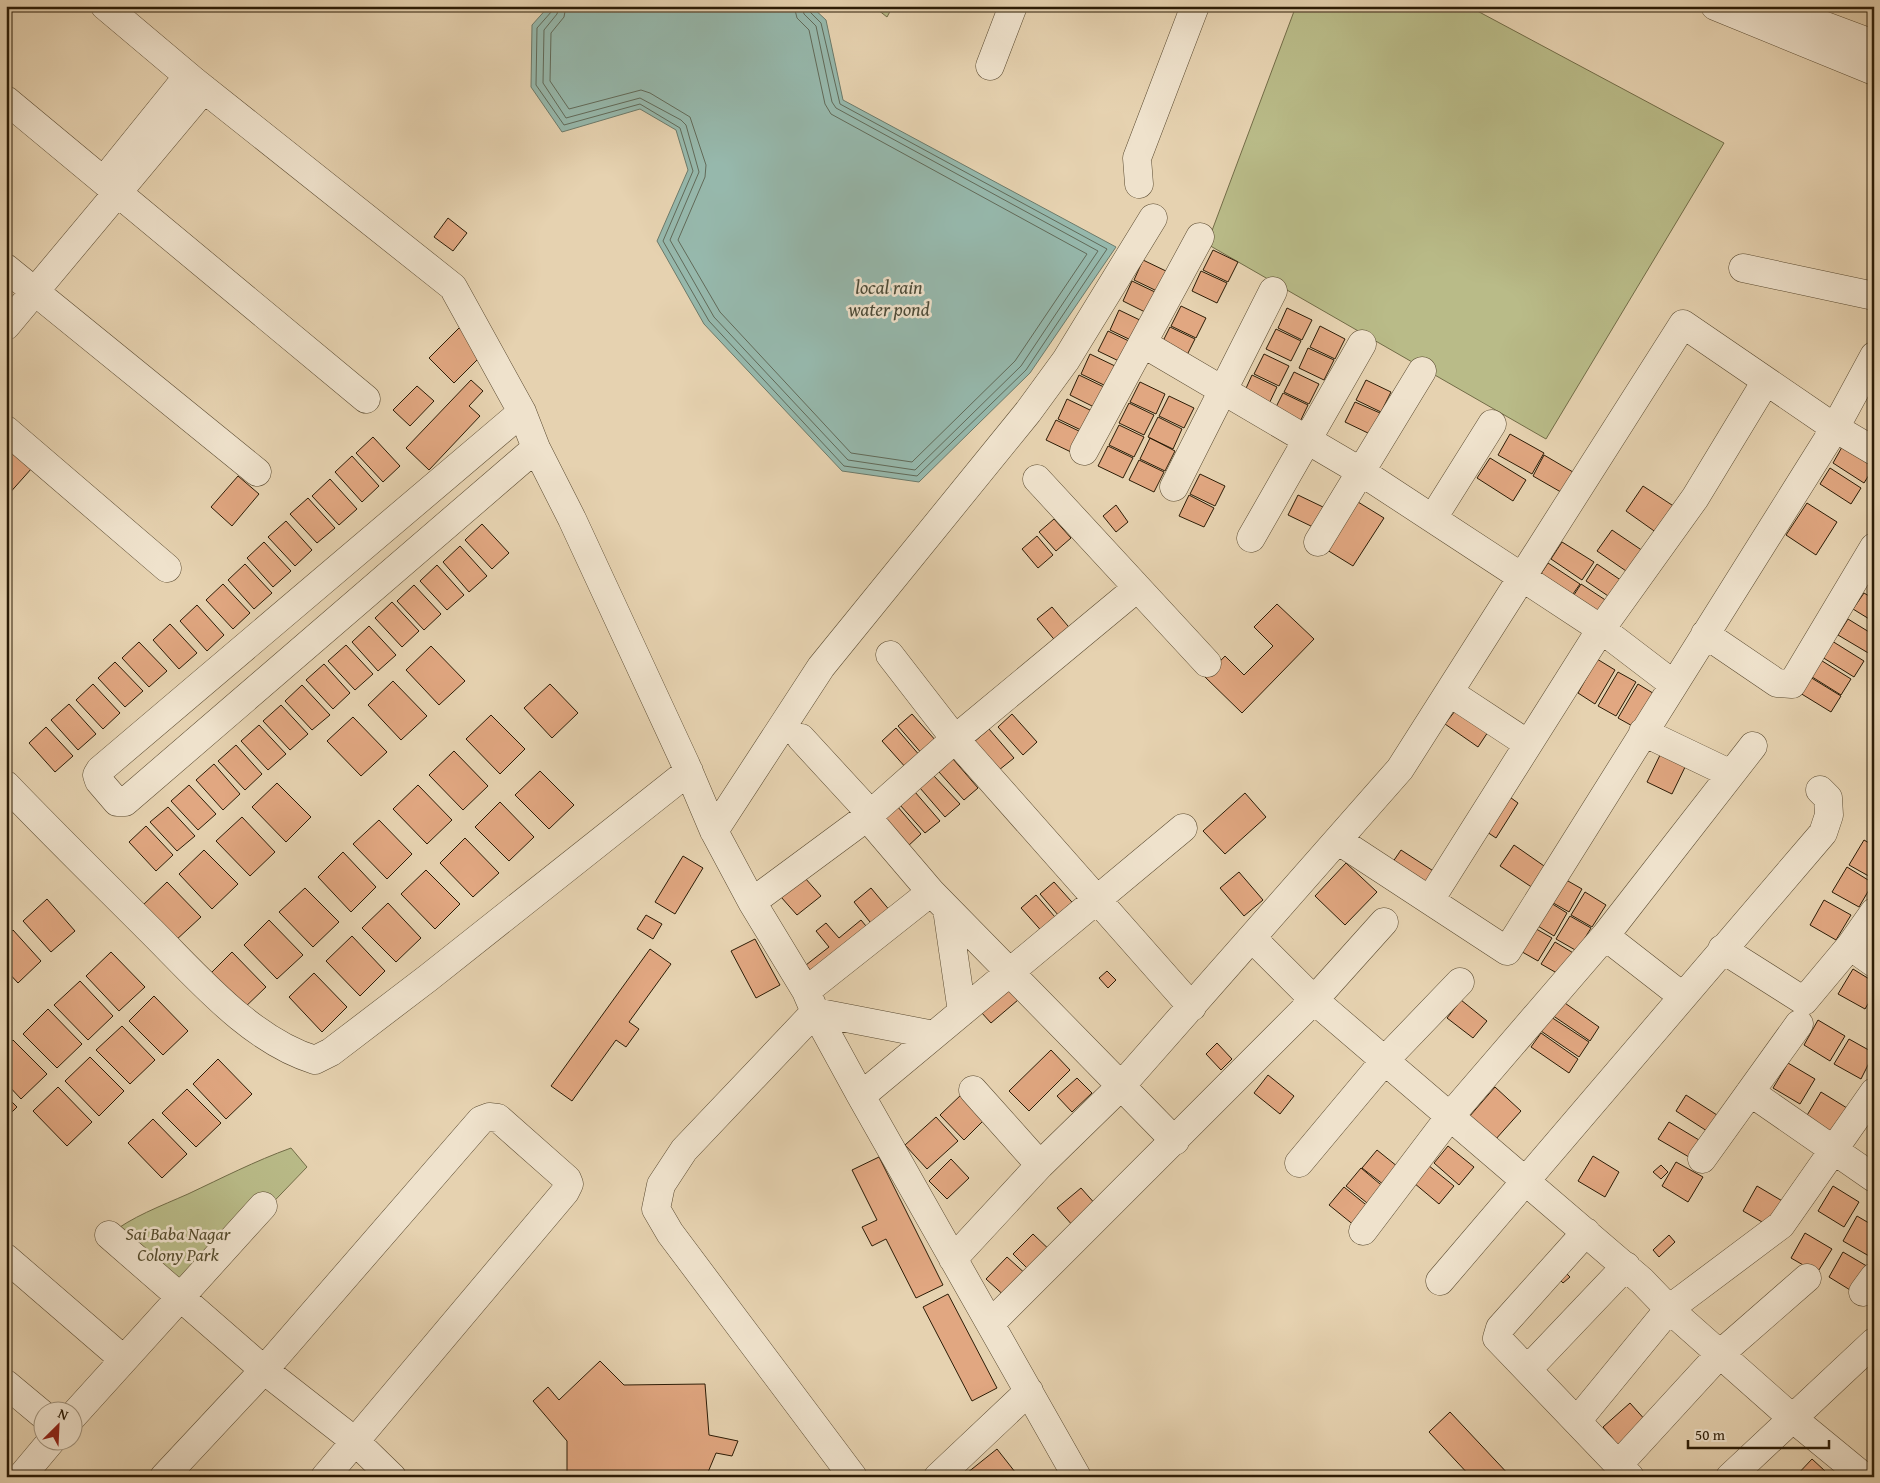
<svg xmlns="http://www.w3.org/2000/svg" width="1880" height="1483" viewBox="0 0 1880 1483" font-family="'Gentium Book Plus',serif">
	<style>
		.green { fill: #b9bb88; stroke: #726c47 }
		.water { fill: #96b8ac; stroke: #6c7a6a }
		.lines { fill: none; stroke-linecap: round; stroke-linejoin: round }
		.shore { stroke: #616a59; stroke-width: 1 }
		.building { fill: #e1a781; stroke: #2c1c06 }
		.minor-casing { stroke: #5a4a30; stroke-width: 29 }
		.minor { stroke: #efe2cc; stroke-width: 28 }
		.labels { text-anchor: middle; dominant-baseline: central; stroke-width: 5; stroke-linejoin: round; paint-order: stroke }
		.park-label { font-size: 18px; font-style: italic; fill: #564c2d; stroke: #efe2cc }
		.water-label { font-size: 19px; font-style: italic; fill: #4c4b38; stroke: #efe2cc }
	</style>
	<rect width="100%" height="100%" fill="#e6d2b0"/>
	<filter id="stains"><feTurbulence type="fractalNoise" baseFrequency=".004" numOctaves="4"/><feColorMatrix values="0 0 0 0 .2 0 0 0 0 .09 0 0 0 0 .02 0 0 0 .5 -.17"/></filter>
	<radialGradient id="worn" r=".72"><stop offset=".6" stop-color="#630" stop-opacity="0"/><stop offset="1" stop-color="#630" stop-opacity=".3"/></radialGradient>
	<path class="green" d="M873,6H893L887,17Z
		M1296,6H1468L1724,143L1546,439L1207,244Z
		M291,1148L307,1167L180,1299L109,1235C131,1217 161,1206 188,1194C222,1178 255,1161 291,1148Z"/>
	<path class="water" d="M549,6H811L826,20L843,100L1116,247L1030,373L919,482L842,471L704,324L657,241L688,170L676,130L640,109L562,132L531,87L532,25Z"/>
	<g class="lines">
		<path class="shore" d="M552,6V11L537,28L536,85L564,125L640,104L680,128L693,171L663,241L709,321L844,466L917,476L1026,370L1107,249L840,104L821,23L809,11L808,6
			M559,6L557,14L544,30L543,83L566,118L640,98L681,120L686,125L699,172L670,240L714,317L848,460L915,470L1021,366L1098,251L836,108L832,102L816,26L804,14L802,6
			M566,6L564,17L551,33L550,81L569,109L641,90L650,93L690,117L706,165L705,177L678,240L720,312L851,453L912,462L1015,361L1087,254L831,114L825,104L809,30L797,18L794,6"/>
	</g>
	<path class="building" d="M448,218L467,233L453,251L434,237Z
		M1213,250L1238,262L1228,282L1203,270Z
		M1143,260L1168,272L1159,292L1134,280Z
		M1201,271L1227,283L1217,303L1192,291Z
		M1132,281L1157,293L1147,313L1123,301Z
		M1181,306L1206,318L1196,338L1171,326Z
		M1287,308L1312,320L1302,340L1278,328Z
		M1119,310L1144,322L1135,342L1110,330Z
		M1320,326L1345,339L1335,359L1310,347Z
		M1170,327L1195,339L1185,359L1160,347Z
		M459,328L484,353L454,383L429,358Z
		M1276,329L1301,341L1291,361L1266,349Z
		M1108,331L1133,343L1123,363L1098,351Z
		M1308,348L1334,360L1324,380L1299,368Z
		M1090,354L1115,366L1106,386L1081,374Z
		M1264,354L1289,366L1279,386L1254,374Z
		M1294,372L1319,384L1309,404L1284,392Z
		M1079,375L1104,387L1094,407L1070,395Z
		M1252,375L1277,387L1267,408L1243,395Z
		M471,380L483,391L469,406L480,416L429,470L406,448Z
		M1366,380L1391,392L1381,412L1356,400Z
		M1140,382L1165,394L1156,414L1130,402Z
		M417,386L434,401L410,426L393,410Z
		M1283,393L1308,405L1298,426L1273,413Z
		M1169,396L1194,408L1184,428L1159,416Z
		M1067,399L1092,411L1083,431L1058,419Z
		M1355,402L1380,413L1370,434L1345,422Z
		M1129,403L1154,415L1144,435L1119,423Z
		M1158,417L1182,429L1173,449L1148,437Z
		M1056,420L1081,432L1071,452L1046,440Z
		M1119,425L1144,437L1134,457L1109,445Z
		M1510,434L1544,453L1532,474L1498,455Z
		M373,437L400,466L383,482L356,453Z
		M1150,438L1175,451L1165,471L1140,459Z
		M8,446L32,468L7,496L6,448Z
		M1108,446L1133,458L1123,478L1098,466Z
		M1842,447L1874,467L1864,483L1833,463Z
		M1544,455L1578,475L1566,495L1533,476Z
		M352,456L379,486L362,502L335,472Z
		M1490,458L1526,480L1513,501L1477,478Z
		M1139,460L1164,472L1154,492L1129,480Z
		M1830,468L1861,488L1851,504L1820,484Z
		M1200,474L1225,486L1215,506L1190,494Z
		M238,476L259,494L232,526L211,507Z
		M330,479L357,509L339,525L312,496Z
		M1643,486L1675,507L1657,533L1626,511Z
		M1189,495L1214,508L1204,527L1179,516Z
		M1298,495L1323,507L1313,527L1288,515Z
		M308,498L335,528L317,543L290,514Z
		M1358,502L1384,518L1353,566L1327,550Z
		M1807,503L1837,522L1816,555L1786,535Z
		M1116,505L1128,522L1116,532L1103,516Z
		M1054,519L1071,538L1056,551L1039,532Z
		M286,521L312,550L295,566L268,537Z
		M482,524L509,553L492,569L465,540Z
		M1612,530L1643,551L1629,573L1597,551Z
		M1037,536L1053,555L1038,568L1022,549Z
		M264,542L291,571L273,587L247,558Z
		M1562,542L1594,562L1582,580L1551,559Z
		M460,546L487,576L469,592L443,562Z
		M1548,563L1580,584L1568,601L1537,580Z
		M245,564L272,593L254,609L228,580Z
		M1597,564L1628,585L1617,602L1586,581Z
		M437,565L464,595L447,610L420,581Z
		M223,584L250,613L233,629L206,600Z
		M1581,584L1613,605L1602,622L1570,601Z
		M414,585L441,614L424,630L397,601Z
		M1864,593L1874,599V622L1853,609Z
		M392,602L419,631L402,647L375,618Z
		M1277,604L1314,639L1242,713L1205,677L1225,656L1244,675L1273,646L1254,627Z
		M197,605L224,635L207,651L180,621Z
		M1052,607L1073,632L1058,644L1037,619Z
		M1848,619L1874,635V648L1870,654L1838,635Z
		M170,624L197,653L179,669L153,640Z
		M369,626L396,655L378,671L352,642Z
		M1832,641L1864,661L1854,677L1822,657Z
		M139,642L167,671L149,687L122,658Z
		M346,645L373,674L355,690L328,661Z
		M431,646L465,681L439,705L406,670Z
		M1597,659L1615,670L1595,704L1578,693Z
		M1819,659L1851,679L1841,695L1809,675Z
		M115,662L143,691L125,707L98,678Z
		M324,664L350,693L333,709L306,680Z
		M1618,672L1636,682L1616,716L1598,706Z
		M1810,677L1841,696L1831,712L1800,693Z
		M393,681L427,716L401,740L368,705Z
		M93,684L120,713L103,729L76,700Z
		M550,684L578,713L552,738L524,708Z
		M1638,684L1656,695L1636,728L1618,718Z
		M302,685L330,715L312,730L285,701Z
		M69,704L96,734L78,750L51,720Z
		M281,705L308,734L290,750L263,721Z
		M1458,707L1490,729L1478,747L1445,724Z
		M912,714L937,742L923,755L898,726Z
		M1012,714L1037,742L1023,755L998,727Z
		M491,715L525,749L500,774L466,739Z
		M353,717L387,752L361,776L327,741Z
		M259,725L286,754L268,770L241,741Z
		M46,727L73,756L55,772L29,743Z
		M896,728L921,757L907,769L882,741Z
		M989,729L1014,758L999,770L975,741Z
		M236,745L262,774L245,790L218,761Z
		M454,751L488,786L463,810L429,775Z
		M1662,751L1687,763L1672,794L1647,782Z
		M953,759L978,788L964,800L939,772Z
		M214,764L240,794L223,810L196,780Z
		M540,771L574,805L549,829L515,795Z
		M934,776L960,804L945,817L920,788Z
		M277,783L311,817L286,842L252,807Z
		M189,785L216,814L198,830L171,801Z
		M418,785L452,820L427,844L393,809Z
		M915,792L940,821L925,833L900,805Z
		M1245,793L1266,817L1225,854L1203,831Z
		M1507,795L1518,803L1496,838L1484,830Z
		M500,802L534,837L509,861L475,827Z
		M897,806L921,834L907,847L882,818Z
		M168,807L195,836L177,851L150,822Z
		M242,817L275,852L250,876L216,841Z
		M379,820L412,854L387,879L353,844Z
		M146,826L173,855L156,871L129,842Z
		M1874,831V841L1869,839Z
		M465,838L499,873L473,897L440,863Z
		M1864,840L1874,846V879L1849,865Z
		M1514,845L1547,868L1533,888L1500,866Z
		M204,850L238,884L212,909L179,874Z
		M1401,850L1438,874L1426,894L1388,869Z
		M343,852L376,887L351,912L318,877Z
		M683,856L703,868L675,914L655,902Z
		M1346,863L1377,892L1345,925L1315,896Z
		M1847,867L1873,883L1859,907L1832,892Z
		M426,870L460,904L435,929L401,894Z
		M1239,872L1263,900L1244,916L1220,888Z
		M1561,877L1582,889L1569,912L1548,900Z
		M805,878L821,896L797,915L781,897Z
		M167,882L201,917L175,941L142,906Z
		M1054,882L1079,910L1065,923L1040,894Z
		M305,888L339,922L313,947L279,912Z
		M871,888L891,912L874,927L854,902Z
		M1585,892L1606,905L1592,927L1571,915Z
		M1036,895L1061,924L1046,936L1021,908Z
		M47,899L75,931L51,952L23,921Z
		M1546,900L1567,913L1554,936L1533,923Z
		M1824,900L1851,915L1836,940L1810,925Z
		M388,903L421,938L396,962L362,928Z
		M646,915L662,924L653,939L637,929Z
		M1570,916L1591,928L1577,951L1556,939Z
		M269,920L303,955L277,979L244,945Z
		M861,920L871,932L816,977L806,965L829,947L816,931L826,923L839,938Z
		M1531,926L1552,938L1538,961L1517,949Z
		M13,930L41,961L18,983L6,970V936Z
		M352,936L385,971L360,996L326,961Z
		M755,939L780,985L756,998L731,951Z
		M1555,942L1575,954L1562,976L1541,964Z
		M650,949L671,964L629,1022L639,1029L626,1047L616,1040L572,1101L551,1086Z
		M111,952L145,987L119,1011L86,976Z
		M232,952L266,987L241,1011L208,976Z
		M1853,969L1874,982V994L1865,1009L1838,994Z
		M1107,971L1116,980L1108,988L1099,978Z
		M314,973L347,1007L322,1032L289,997Z
		M80,981L113,1016L88,1040L54,1005Z
		M1008,989L1018,1000L991,1023L981,1012Z
		M154,996L188,1031L163,1055L129,1021Z
		M1461,1000L1487,1021L1473,1038L1447,1018Z
		M1562,1001L1599,1027L1590,1041L1552,1015Z
		M48,1009L82,1044L57,1068L23,1034Z
		M1551,1017L1589,1042L1579,1057L1541,1031Z
		M1818,1020L1845,1036L1830,1061L1804,1045Z
		M122,1026L155,1060L130,1084L96,1050Z
		M1541,1033L1578,1059L1569,1073L1531,1047Z
		M1849,1039L1874,1053L1861,1079L1834,1064Z
		M13,1040L47,1074L21,1099L6,1083V1046Z
		M1217,1043L1232,1059L1221,1070L1206,1054Z
		M1051,1050L1070,1070L1029,1111L1009,1091Z
		M90,1057L124,1091L99,1116L65,1081Z
		M218,1059L252,1094L226,1119L193,1084Z
		M1788,1063L1815,1079L1800,1104L1773,1088Z
		M1268,1075L1294,1096L1280,1114L1254,1093Z
		M1077,1078L1092,1093L1072,1112L1057,1096Z
		M58,1087L92,1122L67,1146L33,1111Z
		M1495,1087L1521,1111L1495,1140L1469,1117Z
		M187,1089L221,1123L196,1147L162,1113Z
		M1821,1092L1847,1108L1833,1133L1806,1117Z
		M963,1093L987,1117L964,1140L940,1115Z
		M1686,1095L1717,1115L1707,1131L1676,1111Z
		M6,1096L17,1107L6,1118Z
		M936,1117L958,1141L927,1169L905,1145Z
		M153,1119L187,1154L162,1178L128,1143Z
		M1669,1122L1699,1140L1689,1157L1658,1139Z
		M1448,1146L1474,1167L1459,1185L1434,1163Z
		M1377,1150L1403,1171L1388,1188L1362,1168Z
		M1593,1156L1619,1172L1605,1197L1578,1181Z
		M879,1157L943,1285L916,1298L886,1239L872,1246L862,1227L877,1220L852,1170Z
		M951,1159L969,1178L947,1199L929,1181Z
		M1676,1162L1703,1177L1688,1202L1662,1186Z
		M1428,1165L1454,1186L1439,1204L1414,1183Z
		M1661,1165L1668,1172L1661,1179L1653,1172Z
		M1361,1168L1386,1189L1372,1207L1346,1186Z
		M1757,1186L1784,1202L1769,1226L1743,1211Z
		M1833,1186L1859,1202L1844,1227L1818,1211Z
		M1344,1187L1370,1208L1355,1226L1329,1205Z
		M1081,1188L1097,1206L1074,1227L1057,1208Z
		M1857,1216L1874,1226V1249L1869,1256L1843,1241Z
		M1805,1233L1832,1249L1817,1273L1791,1258Z
		M1033,1234L1056,1256L1036,1277L1013,1254Z
		M1669,1235L1675,1242L1659,1257L1653,1250Z
		M1843,1252L1870,1268L1855,1293L1829,1277Z
		M1007,1257L1028,1276L1008,1299L986,1279Z
		M1562,1269L1570,1277L1563,1283L1556,1276Z
		M948,1294L997,1388L972,1401L923,1307Z
		M600,1361L624,1385L705,1384L709,1435L738,1441L732,1456L716,1453L706,1477H567V1441L533,1401L548,1387L559,1400Z
		M1630,1403L1647,1422L1619,1446L1603,1427Z
		M1450,1412L1511,1477H1471L1429,1432Z
		M997,1449L1019,1477H962Z
		M1812,1459L1825,1471L1819,1477H1795Z"/>
	<g class="lines">
		<g class="minor-casing">
			<path id="minor" d="M105,6L194,81L453,287L522,412L536,448L572,519L686,765L714,831L752,902L806,991L815,1012L861,1096L1077,1477
				M1715,6L1874,71
				M1772,6L1874,44
				M990,66L1013,6
				M6,100L366,399
				M104,180L188,76
				M1139,184L1137,158L1195,6
				M6,268L257,472
				M1743,268L1874,296
				M6,326L204,89
				M1144,344L1360,471L1601,629L1673,684
				M522,412L100,770L97,775L99,781L117,802H125L536,448
				M6,430L167,568
				M1084,451L1200,237
				M1037,479L1207,663
				M1174,487L1273,291
				M1433,518L1492,424
				M1251,538L1362,344
				M1318,542L1422,371
				M1705,634L1777,683L1792,684L1874,547
				M890,655L955,739L1192,1007
				M1449,692L1528,744
				M1643,732L1731,774
				M801,738L871,814
				M6,785C52,833 100,880 147,927C195,974 249,1040 315,1060L331,1052L428,978L689,771
				M867,817L931,892L1175,1141
				M714,831L821,667L1028,412L1066,360L1153,218
				M1339,841L1507,951L1835,428L1874,356
				M1430,900L1601,629L1695,498L1766,381
				M752,902L867,817L955,739L1137,588
				M947,909L962,1012
				M1605,936L1682,996
				M1253,939L1314,1000L1384,922
				M1850,946L1874,963
				M1722,949L1804,1001L1850,946L1874,912
				M806,991L931,892
				M973,1090L1040,1165
				M1750,1092L1874,1178
				M861,1096L1183,828
				M1702,1159L1799,1024
				M1299,1163L1386,1059L1460,982
				M1363,1231L1451,1115L1605,936L1753,746
				M1586,1232L1500,1328L1497,1338L1630,1477
				M109,1235L264,1370L356,1442L392,1477
				M6,1258L123,1359
				M953,1259L1040,1165L1121,1086L1400,769L1683,324L1835,428L1874,451
				M1440,1281L1823,833L1829,815L1828,798L1820,790
				M1863,1292L1874,1277
				M991,1323L1314,1000L1642,1281L1669,1309L1577,1421
				M1528,1369L1626,1266
				M6,1384L42,1414
				M72,1417L263,1206
				M1619,1464L1720,1354L1807,1278
				M21,1477L52,1440
				M164,1477L264,1370L481,1120L489,1117L498,1118L567,1179L569,1184L565,1192L325,1477
				M853,1477L670,1233L656,1209L661,1185L684,1150L815,1012L934,1035
				M938,1477L1029,1391
				M1730,1477L1874,1342
				M1864,1477L1791,1417L1669,1309L1781,1225L1874,1092"/>
		</g>
		<use href="#minor" class="minor"/>
	</g>
	<g class="labels">
		<g class="park-label">
			<text x="178" y="1233">Sai Baba Nagar<tspan x="178" dy="21">Colony Park</tspan></text>
		</g>
		<g class="water-label">
			<text x="889" y="287">local rain<tspan x="889" dy="22">water pond</tspan></text>
		</g>
	</g>
	<rect width="1880" height="1483" fill="none" stroke="#e6d2b0" stroke-width="25"/>
	<rect x="8" y="8" width="1865" height="1468" fill="none" stroke="#2c1c06" stroke-width="2.5"/>
	<rect x="12" y="12" width="1855" height="1458" fill="none" stroke="#2c1c06"/>
	<g transform="translate(58 1426) rotate(24)"><circle r="24" fill="#efe2cc" stroke="#a1937d"/>
	<path d="M0-4L9 19L0 12L-9 19Z" fill="#8f2418"/>
	<text y="-8" font-size="14" font-weight="bold" text-anchor="middle" fill="#2c1c06">N</text>
	</g>
	<path d="M1688 1440v8h141v-8" fill="none" stroke="#2c1c06" stroke-width="2.5"/>
	<text x="1695" y="1440" font-size="15" fill="#2c1c06" stroke="#efe2cc" stroke-width="4" paint-order="stroke">50 m</text>
	<rect width="100%" height="100%" filter="url(#stains)"/>
	<rect width="100%" height="100%" fill="url(#worn)"/>
</svg>
